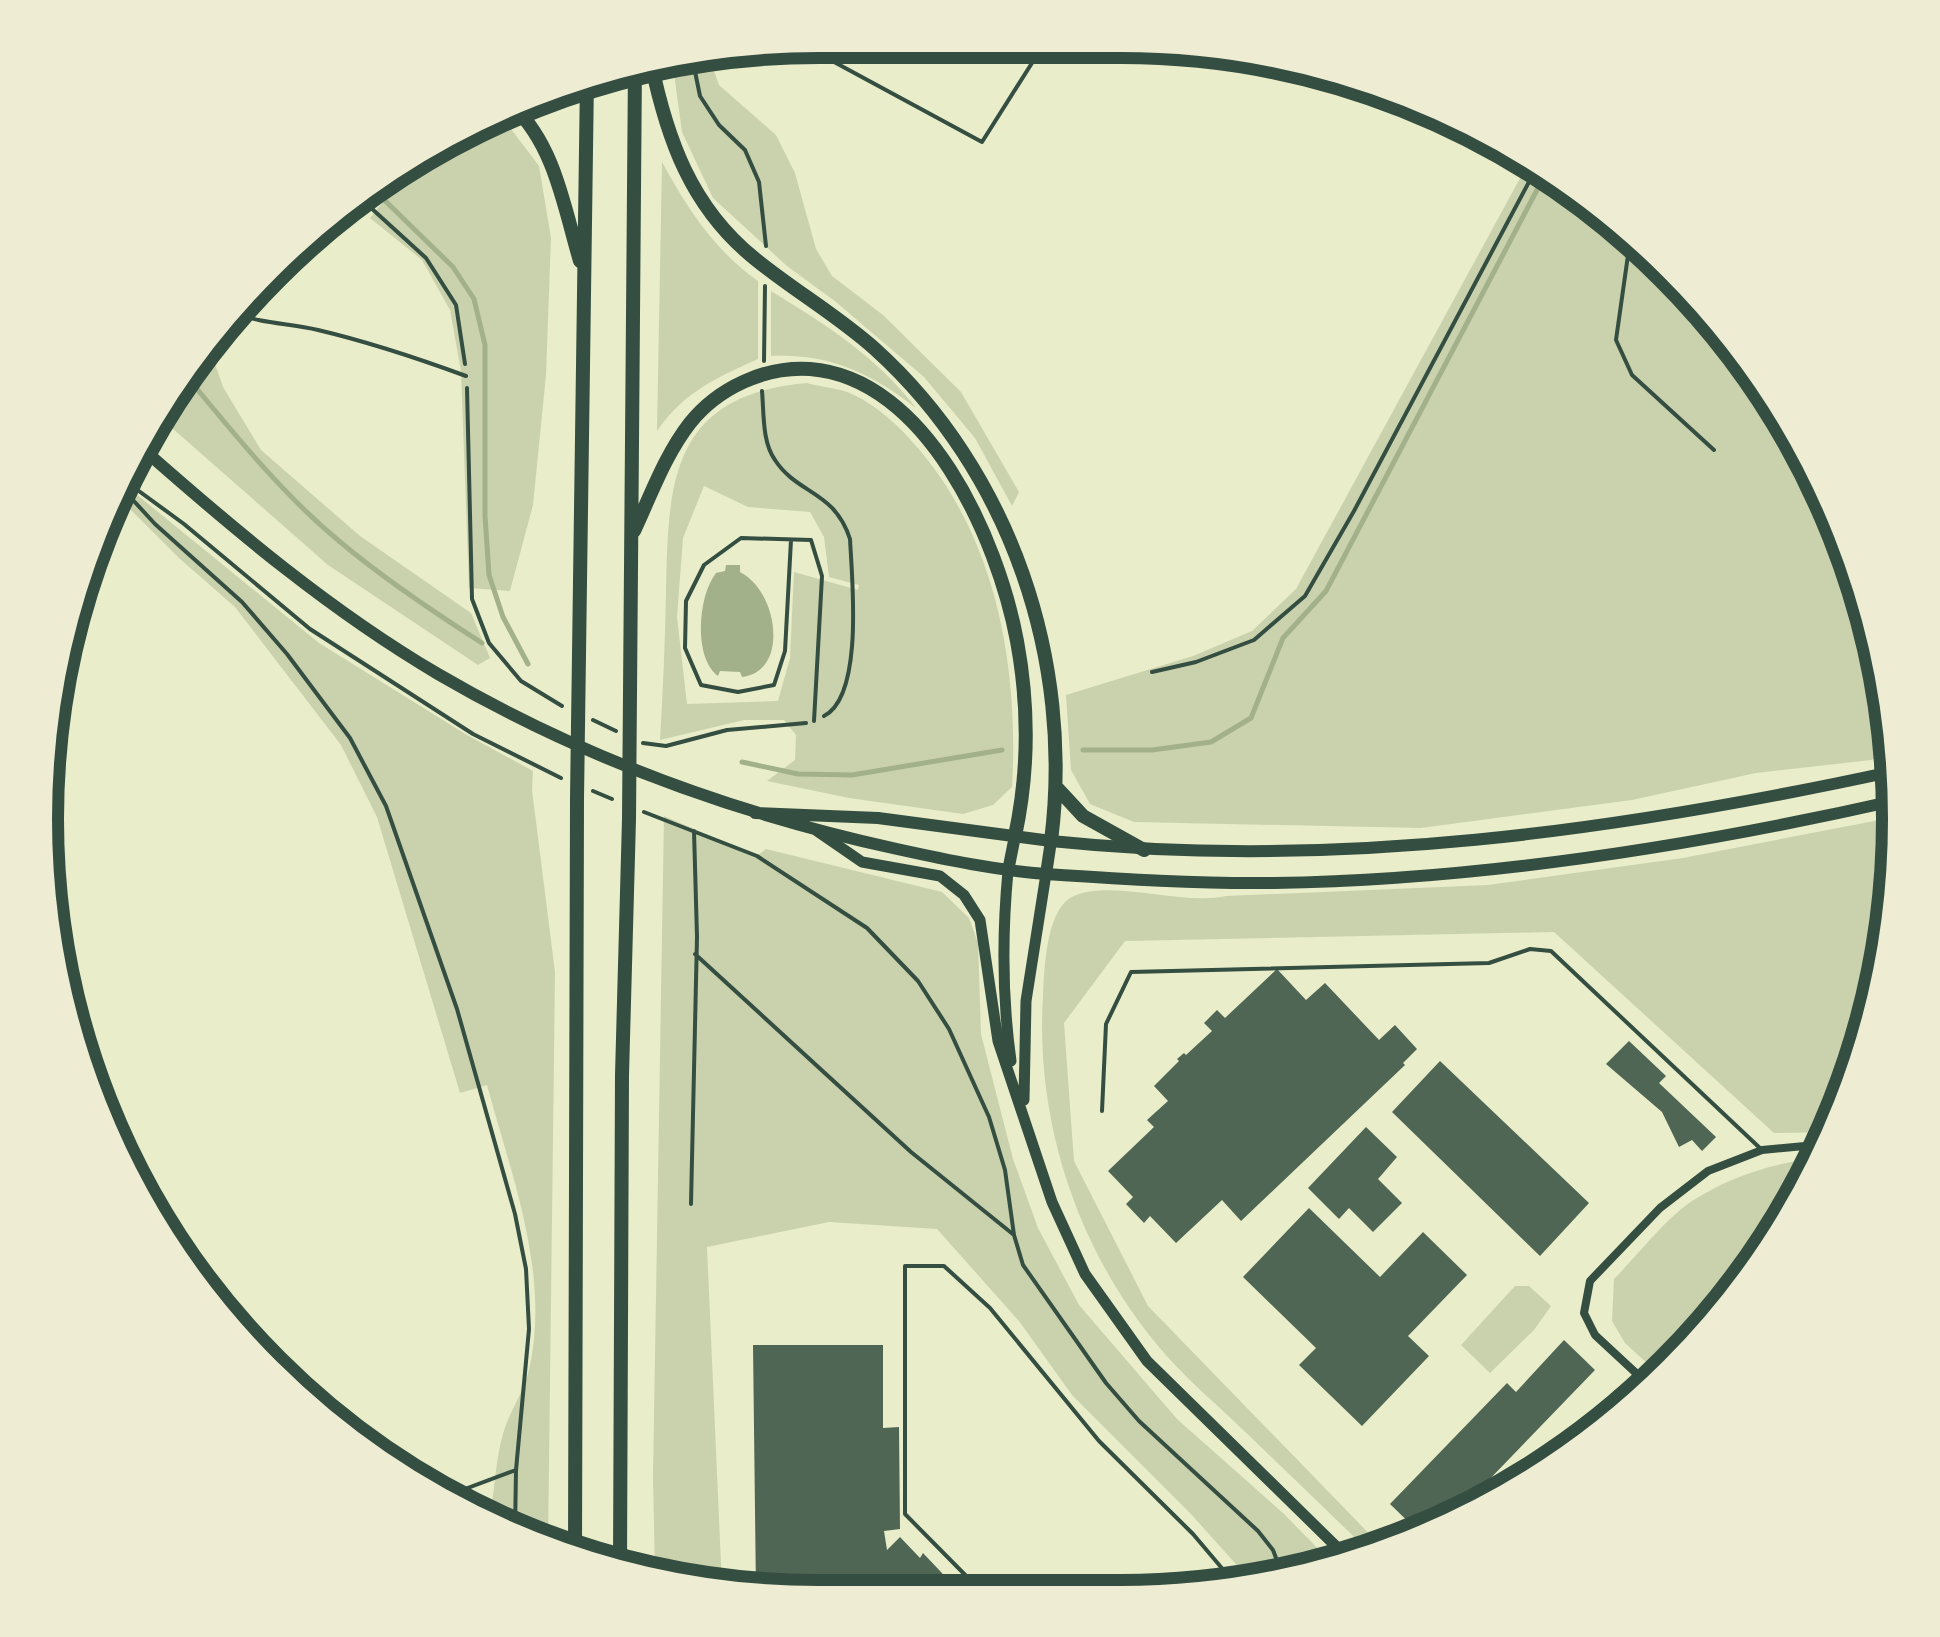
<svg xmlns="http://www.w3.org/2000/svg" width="1940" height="1637" viewBox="0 0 1940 1637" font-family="'Noto Sans',sans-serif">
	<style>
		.green { fill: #cad2ad; fill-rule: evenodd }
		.water { fill: #a3b18a }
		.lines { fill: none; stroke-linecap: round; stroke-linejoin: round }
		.stream { stroke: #a3b18a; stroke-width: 5 }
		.building { fill: #4f6655 }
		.path { stroke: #344e41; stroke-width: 4 }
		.service { stroke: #344e41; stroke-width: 4 }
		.minor { stroke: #344e41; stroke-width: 8 }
		.secondary { stroke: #344e41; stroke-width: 11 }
		.primary { stroke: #344e41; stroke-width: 12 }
		.trunk { stroke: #344e41; stroke-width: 12 }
		.motorway { stroke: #344e41; stroke-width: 14 }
		.rim { fill: none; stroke: #344e41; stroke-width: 12 }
	</style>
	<rect width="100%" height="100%" fill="#e9edc9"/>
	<path class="green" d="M708,54L719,85L776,135L795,173L816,249L832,276L883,315L961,392L1019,492L1012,506L975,438L924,377L836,302L787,266L713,198L682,132L672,59Z
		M493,113L511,129L539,166L551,238L546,375L533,505L510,591L469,588L461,371L450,310L422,260L370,218L387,197L376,186L474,121Z
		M1530,160L1595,201L1706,305L1841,521L1885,667L1893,750L1871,760L1756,773L1632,800L1421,828L1134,822L1090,804L1071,770L1066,695L1193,656L1252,631L1296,589Z
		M662,162C687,208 714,250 758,281V359C716,378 684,392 657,431Z
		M771,291C825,324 877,357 916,408C871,373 829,353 771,356Z
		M208,344L223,387L261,450L360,536L471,613L490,658L478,665L328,565L156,414L172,386Z
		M807,383C821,387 839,388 852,394C878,406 899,426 917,447C997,539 1019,669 1012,787L993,805L963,814L849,798L767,781L795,760L796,735L784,720H744L660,740C663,691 665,642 666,593C668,481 671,395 807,383ZM704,486L748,507L810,512L824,537L829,577L859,585L858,590L794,572L790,658L778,701L687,704L677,617L683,538Z
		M120,481L319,643L467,735L533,771L532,790L555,972L548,1547L497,1523V1514L491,1510C495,1485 496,1458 503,1434C509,1412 524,1392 529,1370C551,1276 511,1174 487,1085L460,1093L377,817L341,745L235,607L179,558L114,493Z
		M664,816L757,856L766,849L942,892L969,918L978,943L981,1034L1013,1159L1038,1228L1079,1305L1177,1419L1284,1514L1333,1564L1274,1582L1249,1584L1243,1572L1190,1513L1072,1395L1019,1321L937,1229L829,1222L707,1247L722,1586L655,1573L653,1477Z
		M1900,816L1885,971L1841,1117L1832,1132L1774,1133L1554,932L1125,941L1064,1023L1074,1161L1148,1306L1384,1549L1371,1553C1327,1511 1284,1469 1240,1427C1213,1401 1183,1376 1159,1347C1078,1251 1035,1122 1043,997C1044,971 1046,913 1070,898C1105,877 1181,906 1226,896L1488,885L1683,858Z
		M1818,1158L1768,1251L1662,1377L1625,1343L1612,1321L1614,1279C1637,1256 1665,1219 1692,1201C1731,1176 1773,1163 1818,1158Z
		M1515,1286H1529L1551,1306L1534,1330L1490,1373L1461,1345Z"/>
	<path class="water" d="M726,565H740V572C779,592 789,672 742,677L740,672L720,671L718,676C693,657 698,596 716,573L725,571Z"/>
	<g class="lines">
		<path class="stream" d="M372,188L453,267L474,299L485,345V516L489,575L503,617L528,664
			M183,372C232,431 280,492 339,541C384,579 432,611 482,643
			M1083,750H1152L1211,742L1251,718L1283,638L1326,591L1547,171
			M742,762L798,774L852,775L1002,750
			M471,1512L487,1505"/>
	</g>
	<path class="building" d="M1277,969L1306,1000L1325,983L1379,1040L1395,1025L1417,1049L1403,1063L1405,1065L1241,1221L1222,1200L1176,1243L1150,1216L1144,1223L1126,1204L1133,1197L1108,1171L1154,1127L1147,1120L1168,1101L1154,1086L1179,1061L1177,1059L1184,1053L1186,1055L1212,1031L1204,1023L1217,1010L1225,1018Z
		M1629,1041L1666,1076L1659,1083L1716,1137L1702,1151L1692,1140L1679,1147L1662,1112L1606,1064Z
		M1440,1061L1589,1203L1540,1256L1392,1112Z
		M1366,1127L1397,1157L1378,1179L1402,1203L1373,1232L1349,1208L1339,1219L1308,1188Z
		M1309,1208L1380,1277L1423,1232L1467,1275L1408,1336L1429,1356L1362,1426L1299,1365L1316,1348L1243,1277Z
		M1564,1340L1595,1370L1454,1516L1456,1518L1423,1536L1390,1504L1507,1383L1516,1392Z
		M753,1345H883V1428L899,1427L900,1529L884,1531L887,1550L900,1537L920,1558L923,1553L958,1590L954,1593L957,1596L756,1593Z
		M1615,1390L1628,1401L1614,1416L1601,1405Z"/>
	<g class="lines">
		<path class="path" d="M799,43L982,142L1044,44
			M692,57L700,96L719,125L745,150L759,182L766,246
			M359,197L426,258L456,305L465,364
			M1631,234L1616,340L1632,375L1714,450
			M764,361L765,286
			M467,388L472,599L489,643L521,681L562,706
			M762,391C764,413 762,442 775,460C798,495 834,490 850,539C852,579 864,696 824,716
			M132,486L184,524L310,629L473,734L561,778
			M128,489L132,499L155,524L242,602L287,654L350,738L386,806L457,1009L515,1214L526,1269L529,1329L516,1470L515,1532
			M1152,672L1196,662L1254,640L1305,596L1354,511L1538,165
			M593,720L616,731
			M643,743L666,746L727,730L806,723
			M593,791L612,799
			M644,812L757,856L867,928L918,981L949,1029L989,1117L1005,1170L1014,1235L1023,1265L1106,1383L1139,1421L1258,1531L1273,1550L1284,1579
			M695,954L911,1152L1014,1235
			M691,1204L697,937L694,831
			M441,1498L516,1470"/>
		<path class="service" d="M235,313C262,324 290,323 318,330C369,342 417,358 466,376
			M122,478L124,480
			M791,540L785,651L774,685L738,692L701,685L685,648L686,601L704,565L741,538L811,540L822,576L814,721
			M1102,1111L1106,1024L1131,972L1489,963L1530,949L1551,951L1762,1150
			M986,1596L905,1514V1266H944L990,1308L1099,1441L1193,1534L1237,1586"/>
		<path class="minor" d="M1651,1387L1595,1335L1584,1313L1590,1281L1660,1208L1708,1171L1762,1150L1826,1144"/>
		<path class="secondary" d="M817,831L862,862L940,876L964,895L980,920L998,1041L1052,1202L1085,1274L1147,1361L1349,1559
			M1008,871C1002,935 1002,997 1011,1061
			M1024,1100L1026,1001L1046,874"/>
		<path class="primary" d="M143,449C236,531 331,611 438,674C580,757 737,814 897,849C947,860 995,870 1046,874L1051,841L878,818L755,813
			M1008,871L1015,836"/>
		<path class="trunk" d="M1051,841C1335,871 1618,831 1895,771
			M1046,874C1122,879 1198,884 1274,883C1483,880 1695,846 1898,800"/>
		<path class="motorway" d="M651,62C667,139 691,207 754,258C793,290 837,315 875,349C1011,472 1074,661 1051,841
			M513,106C555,146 564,207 580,261
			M143,439L150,456
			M634,531C651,495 665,455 690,423C718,388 765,366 810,369C927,378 998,539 1017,641C1029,706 1029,771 1015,836
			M1058,789L1083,816L1144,850
			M575,1557L577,798L587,78
			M620,1566L622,1075L629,819L635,64"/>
	</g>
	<path d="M0 0H1940V1637H0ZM819 58H1121A761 761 0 0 1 1882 819V819A761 761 0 0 1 1121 1580H819A761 761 0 0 1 58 819V819A761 761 0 0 1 819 58Z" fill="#eeecd3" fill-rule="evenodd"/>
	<path class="rim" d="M819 58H1121A761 761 0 0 1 1882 819V819A761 761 0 0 1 1121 1580H819A761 761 0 0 1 58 819V819A761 761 0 0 1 819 58Z"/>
</svg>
